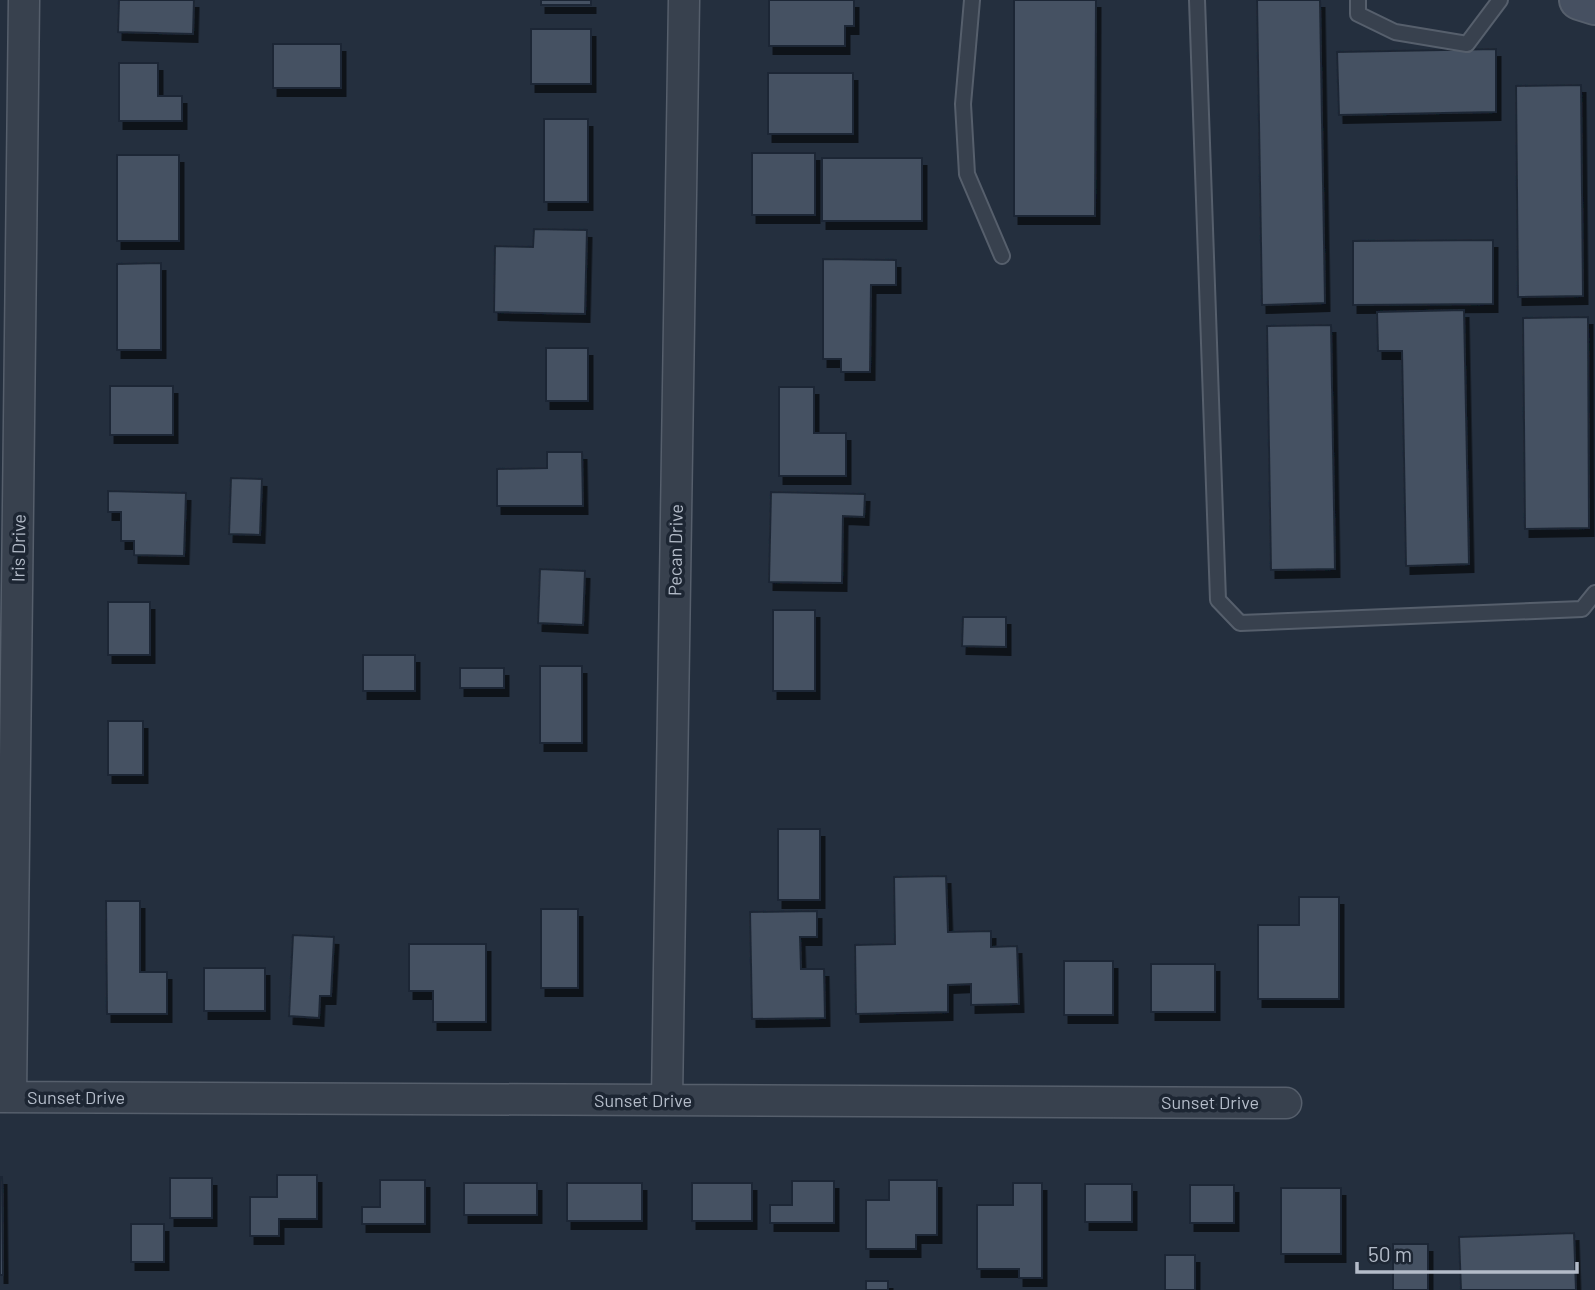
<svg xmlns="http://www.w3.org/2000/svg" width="1595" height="1290" viewBox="0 0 1595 1290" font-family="Barlow,sans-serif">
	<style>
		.building { fill: #455162; stroke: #1f2835; stroke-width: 2; filter: url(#shadow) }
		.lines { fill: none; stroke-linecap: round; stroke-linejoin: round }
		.service-casing { stroke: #565f6c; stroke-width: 18 }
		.minor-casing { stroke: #565f6c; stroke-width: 33 }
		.secondary-casing { stroke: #565f6c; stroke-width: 42 }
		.service { stroke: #38414e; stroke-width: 14 }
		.minor { stroke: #38414e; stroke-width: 30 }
		.secondary { stroke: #465061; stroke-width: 38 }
		.labels { text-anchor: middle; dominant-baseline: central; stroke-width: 7; stroke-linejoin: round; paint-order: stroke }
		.street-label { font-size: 18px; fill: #b4bcc9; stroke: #1d2633 }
	</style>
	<defs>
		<filter id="shadow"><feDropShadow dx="4.5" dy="8" stdDeviation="0" flood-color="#0009"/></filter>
	</defs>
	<rect width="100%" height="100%" fill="#242f3e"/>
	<path class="building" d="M119,0H194L193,34L118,32Z
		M541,0H591V5H541Z
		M769,0H854V26H845V46H769Z
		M1014,0H1096L1095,216H1014Z
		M1257,0H1320L1325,303L1262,305Z
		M531,29H591V84H531Z
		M273,44H341V88H273Z
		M1496,49V112L1339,115L1337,52Z
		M119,63H158V96H182V121H119Z
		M768,73H853V134H768Z
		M1581,85L1583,296L1518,297L1516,86Z
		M544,119H588V202H544Z
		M752,153H815V215H752Z
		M117,155H179V241H117Z
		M822,158H922V221H822Z
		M534,229L587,230L585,314L494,312L495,246L533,247Z
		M1493,240V304L1353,305V241Z
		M823,259L896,260V285H871L870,372H841V359H823Z
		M161,263V350H117V264Z
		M1464,310L1469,564L1406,566L1402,351H1378L1377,312Z
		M1588,317L1589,528L1525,529L1523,318Z
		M1331,325L1335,569L1271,570L1267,326Z
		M546,348H588V401H546Z
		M110,386H173V435H110Z
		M779,387H814V433H846V476H779Z
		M547,452H582L583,506H497V469L547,468Z
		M231,478L262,479L260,535L229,534Z
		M108,491L186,493L184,556L134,555V541H121V512H108Z
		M771,492L865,494L864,517L843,516L842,583L769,582Z
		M540,569L585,571L583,625L538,623Z
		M108,602H150V655H108Z
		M773,610H815V691H773Z
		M963,617H1006V647L962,646Z
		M363,655H415V691H363Z
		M540,666H582V743H540Z
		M460,668H504V688H460Z
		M108,721H143V775H108Z
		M778,829H820V900H778Z
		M946,876L948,932L991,931V947L1017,946L1019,1004L971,1005V984L948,985V1012L856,1014L855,945L895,944L894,877Z
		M1299,897H1339V999H1258V925H1299Z
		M106,901H140V972H167V1014H107Z
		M541,909H578V988H541Z
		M817,911V937H800L801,969H824L825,1018L752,1019L750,912Z
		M293,935L334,937L331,996H320L319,1018L289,1016Z
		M409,944H486V1022H433V991H409Z
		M1064,961H1113V1015H1064Z
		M1151,964H1215V1012H1151Z
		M204,968H265V1011H204Z
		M277,1175H317V1219H279V1236H250V1197H277Z
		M0,1177H2L3,1275H0Z
		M170,1178H212V1218H170Z
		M380,1180H425V1224H362V1207H380Z
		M889,1180H937V1235H916V1249H866V1200H889Z
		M792,1181H834V1223H770V1205H792Z
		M464,1183H537V1215H464Z
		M567,1183H642V1221H567Z
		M692,1183H752V1221H692Z
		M1013,1183H1042V1278H1019V1269H977V1205H1013Z
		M1085,1184H1132V1222H1085Z
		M1190,1185H1234V1223H1190Z
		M1281,1188H1341V1254H1281Z
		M131,1224H164V1262H131Z
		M1574,1233L1576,1290H1461L1459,1237Z
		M1393,1244H1428V1290H1393Z
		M1165,1255H1195V1290H1165Z
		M866,1281H888V1290H866Z"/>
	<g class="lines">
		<g class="service-casing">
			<path id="service" d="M972,0L963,104L967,174L1002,256
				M1197,0L1218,600L1240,623L1582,609L1595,593
				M1358,0V14L1395,32L1467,44L1500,0"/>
		</g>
		<g class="minor-casing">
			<path id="minor" d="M0,1097L1286,1103
				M11,1097L24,0
				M667,1100L684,0"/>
		</g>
		<g class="secondary-casing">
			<path id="secondary" d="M1579,0L1595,5"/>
		</g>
		<use href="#service" class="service"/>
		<use href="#minor" class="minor"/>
		<use href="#secondary" class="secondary"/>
	</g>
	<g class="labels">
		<g class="street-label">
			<text transform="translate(18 548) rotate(-89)">Iris Drive</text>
			<text transform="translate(675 550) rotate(-89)">Pecan Drive</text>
			<text x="76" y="1097">Sunset Drive</text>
			<text x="643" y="1100">Sunset Drive</text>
			<text x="1210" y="1102">Sunset Drive</text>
		</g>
	</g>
	<path d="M1357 1262v10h220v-10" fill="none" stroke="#b4bcc9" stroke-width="3.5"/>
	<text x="1368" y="1262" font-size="21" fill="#b4bcc9" stroke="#1d2633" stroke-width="5" paint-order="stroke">50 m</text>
</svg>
